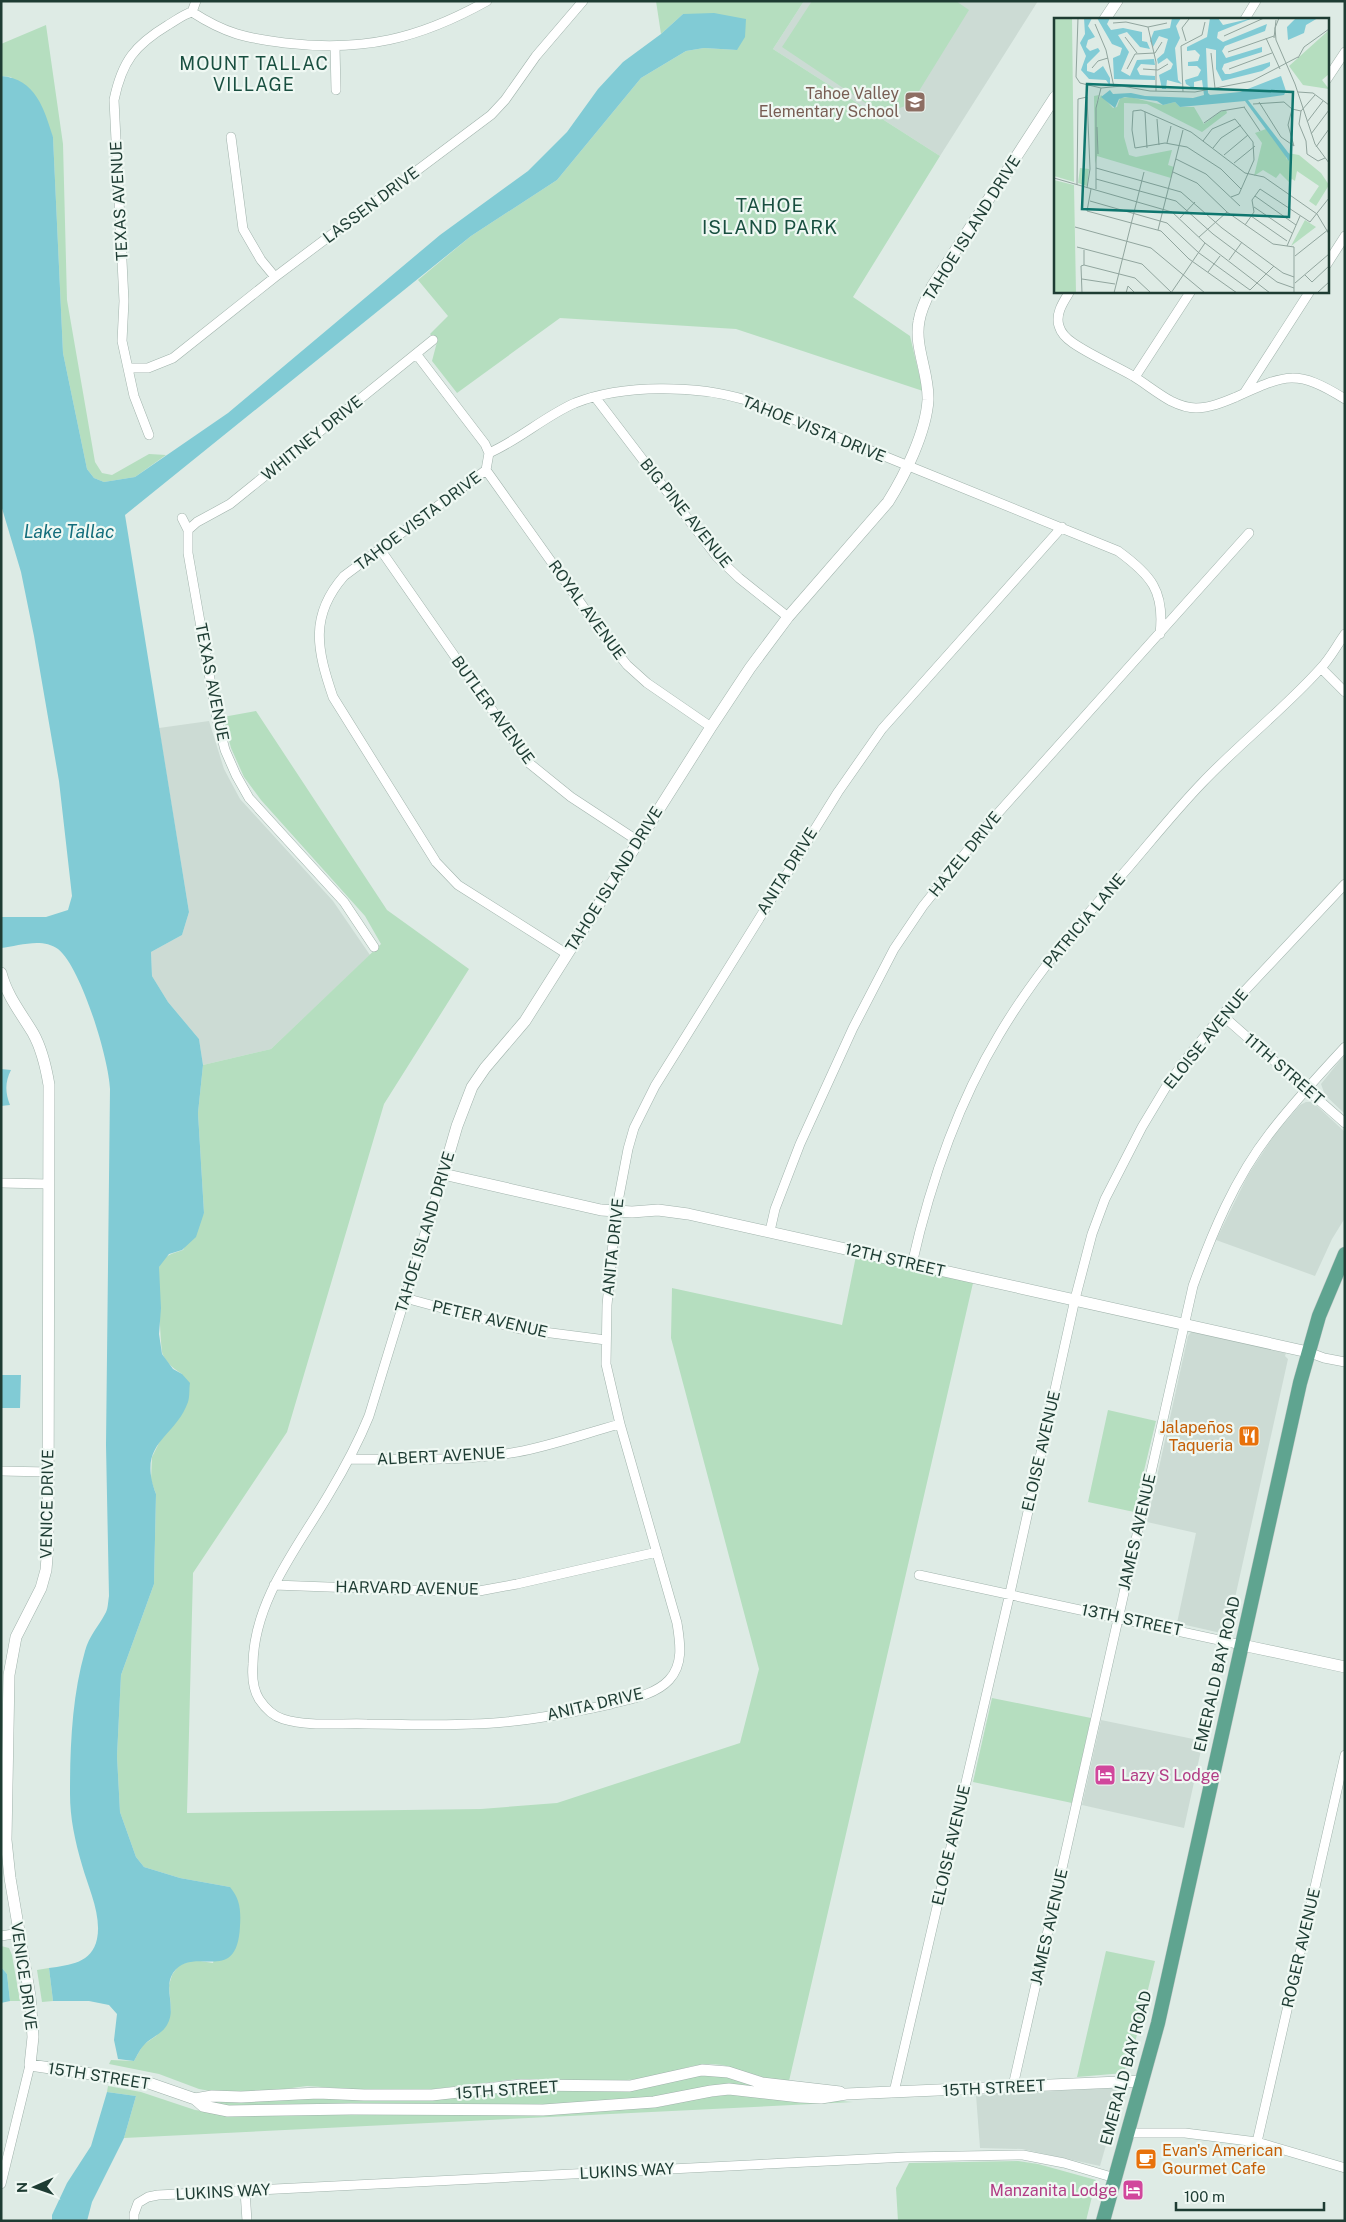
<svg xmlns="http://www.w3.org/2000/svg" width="1346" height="2222" viewBox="0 0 1346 2222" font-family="'Public Sans',sans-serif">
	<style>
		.built { fill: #ccdbd4 }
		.green { fill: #b5debf }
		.water { fill: #81cbd5 }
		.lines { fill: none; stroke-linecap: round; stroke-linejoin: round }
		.minor-casing { stroke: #a1b3ac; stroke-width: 10 }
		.tertiary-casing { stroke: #a1b3ac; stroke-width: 12 }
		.primary-casing { stroke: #c0c8c6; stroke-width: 15 }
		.minor { stroke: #fff; stroke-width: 9 }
		.tertiary { stroke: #fff; stroke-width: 11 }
		.primary { stroke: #5fa490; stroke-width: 14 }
		.labels { text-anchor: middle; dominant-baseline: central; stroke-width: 4.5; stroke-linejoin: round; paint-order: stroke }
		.education-label { font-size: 16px; fill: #785e54; stroke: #eff8f3; text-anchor: end }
		.street-label { font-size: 16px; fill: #1e3c33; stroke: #eff8f3 }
		.food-label { font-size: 16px; fill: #c56008; stroke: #eff8f3; text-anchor: end }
		.hotel-label { font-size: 16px; fill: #b23c85; stroke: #eff8f3; text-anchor: start }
		.neighbourhood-label { font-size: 18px; letter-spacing: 1px; fill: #194f40; stroke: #eff8f3 }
		.water-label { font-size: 18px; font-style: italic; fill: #146e7c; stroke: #eff8f3 }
		.quarter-label { font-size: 19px; letter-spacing: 1px; fill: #194f40; stroke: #eff8f3 }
		.inset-road { fill: none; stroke: #91a59e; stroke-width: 1 }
		.view { fill: #0f766e; fill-opacity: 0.15; stroke: #0f766e; stroke-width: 2.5 }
		.inset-edge { fill: none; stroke: #1e3c33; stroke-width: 2.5 }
	</style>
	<rect width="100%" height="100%" fill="#deebe5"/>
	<path class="built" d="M804,1H1038L940,156L773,49Z
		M209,721L224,769L240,799L333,901L370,955L271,1049L203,1065L199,1039L168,1002L152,976L151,952L182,935L189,912L159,728Z
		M1345,1054V1114L1325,1095L1321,1084Z
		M1306,1102H1311L1316,1105L1345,1132V1218L1332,1239L1315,1276L1216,1240L1248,1175L1275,1134L1300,1105Z
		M1191,1332L1286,1353L1285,1356L1288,1359L1229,1625L1223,1629L1221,1633L1177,1623L1196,1533L1147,1522L1188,1336Z
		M1101,1720L1203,1741L1184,1828L1082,1805Z
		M1111,2088L1120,2090V2096L1100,2166L1022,2149L980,2148L976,2095Z"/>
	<path class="green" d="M656,1H804L773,49L940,156L853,297L910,336L923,391L736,329L560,318L457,393L432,361L437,342L430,334L448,316L418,280L471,236L557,180L641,78L686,51L704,48L737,50L683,14L661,34Z
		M812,1H956L969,10L911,104L891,111L873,108L782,47Z
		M46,25L63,144L67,300L95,462L102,473L112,475L149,454L166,455L135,477L104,482L94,478L87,469L63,353L53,137L11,77L1,76V44Z
		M256,711L387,910L469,969L384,1104L287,1432L193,1573L187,1813L481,1809L557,1803L740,1743L759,1669L671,1338L672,1288L842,1325L856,1256L973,1283L789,2081L768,2079L723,2065L710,2064L692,2066L648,2078L617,2081L518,2079L434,2089L366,2090L307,2086L255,2093L216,2092L199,2089L159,2074L109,2064L111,2060L134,2061L143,2045L156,2036L171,2010L169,1985L172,1975L179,1965L194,1960L213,1963L230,1887L180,1878L144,1867L136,1857L120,1812L117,1756L121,1675L154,1584L156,1494L151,1480L152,1457L161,1439L178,1418L182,1374C174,1369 167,1363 163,1355C160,1351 158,1273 159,1267C162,1256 173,1253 183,1250L204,1213L198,1113L203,1065L271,1049L381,944L365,916L261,800L244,777L231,748L223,717Z
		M1108,1410L1156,1421L1134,1512L1088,1502Z
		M992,1698L1091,1718L1072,1803L973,1782Z
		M1,1946L9,1948L12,1955L20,2001H10L7,1974L1,1967Z
		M1106,1951L1155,1961L1130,2063L1124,2070V2073L1077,2077Z
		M49,1968L53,2001L42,2002L37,1970Z
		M716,2074L783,2093L669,2096L580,2104L241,2108L216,2104V2101L487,2092Z
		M108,2086L141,2092L195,2110L232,2115L552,2113L664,2106L701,2098L734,2094L853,2102L124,2138L136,2096L107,2092Z
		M1018,2161L1038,2164L1096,2180L1086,2221H898L896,2188L909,2163Z"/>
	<path class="water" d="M714,13L746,19L745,37L737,50L704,48L686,51L641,78L557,180L471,236L125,515L189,912L182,935L151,952L152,976L168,1002L199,1039L203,1065L198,1113L204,1213L196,1237L182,1250L169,1254L159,1267L161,1308L159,1334L162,1354L173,1369L182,1374L190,1383C189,1388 190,1396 188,1402C175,1439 136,1442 156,1494L154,1584L121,1675L117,1756L120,1812L136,1857L144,1867L180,1878L230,1887C240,1899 241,1910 240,1926C237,1988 194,1943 173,1973C163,1988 177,2009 167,2025C162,2034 150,2038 144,2045C140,2049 137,2056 134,2061L118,2059L114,2040L117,2014L109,2005L89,2001H53L49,1968C70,1965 92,1963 97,1939C102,1915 88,1887 82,1865C75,1841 70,1818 70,1794C70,1747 72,1696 85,1651C89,1636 98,1627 105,1614C108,1610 108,1602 109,1596L106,1445L110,1089C109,1059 81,967 58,949C42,937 18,946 1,948V917H46L68,910L72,896L59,781L34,636L21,572L1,505V76C36,79 44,109 53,137L63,353L87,469L94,478L104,482L135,477L228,413L440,235L528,171L567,132L598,89L623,62L661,34L683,14Z
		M1,1069L11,1070C5,1082 5,1092 10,1105L1,1106Z
		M1,1375H21L20,1408H1Z
		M1,1967L7,1974L10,2001L1,2003Z
		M107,2092L136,2096L124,2138L92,2202L87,2221H52V2215L67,2183L91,2146Z"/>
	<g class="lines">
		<g class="minor-casing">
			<path id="minor" d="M192,12C226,34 246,38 285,43C363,52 419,39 487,1
				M1245,19L1256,1
				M335,47L336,90
				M1327,79L1345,52
				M231,137L243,229L261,260L275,277
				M1327,264L1345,236
				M1070,291C1064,301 1055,313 1059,326C1061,333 1067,339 1073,343C1092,356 1114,365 1133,376C1146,384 1158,394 1171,401C1179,405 1188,408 1196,408C1210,408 1224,402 1236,397C1286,374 1297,369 1345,399
				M417,355L485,444L489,453
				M129,368H148L173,358L275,277L491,115L505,100L536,56L583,1
				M1135,377L1191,291
				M1245,392L1310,291
				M595,397L717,557L739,578L788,617
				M149,435L134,396L122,341L124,301L114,100C122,61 135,45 168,25C177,20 182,15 192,12L196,1
				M486,470L607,640L627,665L647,683L711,727
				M182,518L188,530V553L217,719L225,750L236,775L249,798L344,902L374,947
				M188,530L197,522L230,504L433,340
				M380,549L529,763L571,797L638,841
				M1321,668L1345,692
				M567,954L458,885L436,862L333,697C317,650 309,616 344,576L486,470L489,453C519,440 545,416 575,403C623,384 697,385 746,400L1118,551C1151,575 1165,591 1160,634
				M1222,1015L1345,1123
				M443,1174L369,1416C358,1443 344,1469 329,1494C298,1547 254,1600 253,1664C252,1675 253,1689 259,1699C265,1708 273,1716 283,1719C310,1727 340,1723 367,1724C402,1724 437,1726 472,1724C518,1723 566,1714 611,1704C630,1699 655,1695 669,1680C684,1664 680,1642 677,1623L620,1424L606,1364L607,1305L616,1212L628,1149L634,1128L655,1086L838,792L882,729L1062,527
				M1,1183L49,1184
				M770,1231L775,1209L800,1144L853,1028L894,949L923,906L991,821L1249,533
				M912,1264C930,1184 957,1105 999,1035C1035,974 1081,921 1128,868C1152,840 1176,810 1202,783C1240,743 1284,709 1320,669C1330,659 1337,645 1345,634
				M405,1298L520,1329L606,1340
				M1308,1352L1324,1358L1345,1362
				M349,1459C404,1459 462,1462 517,1452C551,1446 586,1433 620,1424
				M1,1471L48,1472
				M919,1575L1242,1645
				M274,1585L436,1591H479L517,1584L657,1552
				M1,1936L19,1933
				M1013,2086L1193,1286C1212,1233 1235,1178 1270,1133C1293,1103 1319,1075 1345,1047
				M894,2092L1010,1593L1075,1299L1092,1234L1105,1199L1142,1127L1166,1087L1187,1058L1222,1015L1345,884
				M1127,2133H1185L1257,2142L1345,2168
				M1257,2142L1345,1755
				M1,2184L30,2065
				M245,2191L247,2221
				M134,2221V2214L138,2203L148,2197L158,2195L907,2157L1023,2155L1064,2163L1115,2178"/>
		</g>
		<g class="tertiary-casing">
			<path id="tertiary" d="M1105,19L1117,1
				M1055,97L933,285C927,297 921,308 919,321C914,347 929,373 928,400C926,432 905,475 888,502L788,617L750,668L711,727L525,1021L485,1068L472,1087L457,1126L443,1174L601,1210L632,1212L658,1210L688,1214L1308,1352
				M1,973C7,996 21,1013 33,1033C42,1049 46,1067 49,1085L48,1545L46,1570L41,1588L16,1637L9,1675L6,1840L10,1878L30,1996L33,2037L30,2065L146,2082L195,2099L203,2106L228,2111L351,2109L543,2110L654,2102L711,2091L729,2089L800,2097L821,2098L846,2094L1142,2081
				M1242,1645L1345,1667
				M195,2099L212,2096L241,2097L318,2093L364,2095H432L521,2085L630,2086L702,2070L728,2072L762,2083L840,2092"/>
		</g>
		<g class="primary-casing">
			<path id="primary" d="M1103,2221L1158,2023L1300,1383L1319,1316L1345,1254"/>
		</g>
		<use href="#minor" class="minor"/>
		<use href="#tertiary" class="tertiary"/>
		<use href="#primary" class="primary"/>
	</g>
	<defs>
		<g id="school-square" transform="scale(1.125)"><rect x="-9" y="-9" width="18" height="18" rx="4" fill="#8d6e63" stroke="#eff8f3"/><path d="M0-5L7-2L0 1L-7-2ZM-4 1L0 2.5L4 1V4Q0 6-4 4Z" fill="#fff"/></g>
		<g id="restaurant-square" transform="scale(1.125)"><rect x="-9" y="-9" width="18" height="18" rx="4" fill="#e8710a" stroke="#eff8f3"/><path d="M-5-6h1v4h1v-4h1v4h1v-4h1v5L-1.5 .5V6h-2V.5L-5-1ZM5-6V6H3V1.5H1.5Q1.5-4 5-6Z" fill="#fff"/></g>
		<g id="hotel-square" transform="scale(1.125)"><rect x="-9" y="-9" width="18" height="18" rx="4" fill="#d1479c" stroke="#eff8f3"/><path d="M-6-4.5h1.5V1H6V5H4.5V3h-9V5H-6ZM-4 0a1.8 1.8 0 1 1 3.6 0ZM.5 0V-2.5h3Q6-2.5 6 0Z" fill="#fff"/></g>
		<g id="cafe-square" transform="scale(1.125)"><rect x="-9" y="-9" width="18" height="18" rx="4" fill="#e8710a" stroke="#eff8f3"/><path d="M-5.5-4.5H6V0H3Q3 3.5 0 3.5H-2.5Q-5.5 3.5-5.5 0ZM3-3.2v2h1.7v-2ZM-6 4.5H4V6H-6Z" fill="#fff"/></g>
	</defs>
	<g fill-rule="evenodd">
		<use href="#school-square" x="915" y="102"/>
		<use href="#restaurant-square" x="1249" y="1436"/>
		<use href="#hotel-square" x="1105" y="1775"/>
		<use href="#cafe-square" x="1146" y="2159"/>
		<use href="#hotel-square" x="1133" y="2190"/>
	</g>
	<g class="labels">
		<g class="education-label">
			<text x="899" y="93">Tahoe Valley<tspan x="899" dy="18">Elementary School</tspan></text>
		</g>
		<g class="street-label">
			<text transform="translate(119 201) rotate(-93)">TEXAS AVENUE</text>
			<text transform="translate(371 205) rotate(-37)">LASSEN DRIVE</text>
			<text transform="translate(972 228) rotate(-58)">TAHOE ISLAND DRIVE</text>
			<text transform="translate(814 429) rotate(22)">TAHOE VISTA DRIVE</text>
			<text transform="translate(312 438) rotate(-39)">WHITNEY DRIVE</text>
			<text transform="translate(686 513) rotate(51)">BIG PINE AVENUE</text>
			<text transform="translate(418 521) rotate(-37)">TAHOE VISTA DRIVE</text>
			<text transform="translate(587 610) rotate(54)">ROYAL AVENUE</text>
			<text transform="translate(212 682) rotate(79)">TEXAS AVENUE</text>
			<text transform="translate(493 710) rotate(54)">BUTLER AVENUE</text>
			<text transform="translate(965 854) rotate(-51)">HAZEL DRIVE</text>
			<text transform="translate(787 871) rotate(-58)">ANITA DRIVE</text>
			<text transform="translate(614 879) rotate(-58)">TAHOE ISLAND DRIVE</text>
			<text transform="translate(1084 921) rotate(-50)">PATRICIA LANE</text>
			<text transform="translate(1206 1039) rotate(-51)">ELOISE AVENUE</text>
			<text transform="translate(1284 1069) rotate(41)">11TH STREET</text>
			<text transform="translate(425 1232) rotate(-73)">TAHOE ISLAND DRIVE</text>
			<text transform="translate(613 1247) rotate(-84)">ANITA DRIVE</text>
			<text transform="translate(895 1260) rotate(13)">12TH STREET</text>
			<text transform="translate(490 1319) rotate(13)">PETER AVENUE</text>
			<text transform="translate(1041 1451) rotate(-77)">ELOISE AVENUE</text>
			<text transform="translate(441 1456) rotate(-3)">ALBERT AVENUE</text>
			<text transform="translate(47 1504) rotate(-89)">VENICE DRIVE</text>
			<text transform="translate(1137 1532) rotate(-77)">JAMES AVENUE</text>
			<text transform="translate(407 1588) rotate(1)">HARVARD AVENUE</text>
			<text transform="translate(1132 1620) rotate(12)">13TH STREET</text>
			<text transform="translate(1217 1674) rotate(-77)">EMERALD BAY ROAD</text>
			<text transform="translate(595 1704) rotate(-13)">ANITA DRIVE</text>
			<text transform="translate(951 1845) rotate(-77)">ELOISE AVENUE</text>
			<text transform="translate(1049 1927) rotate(-77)">JAMES AVENUE</text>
			<text transform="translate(1301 1948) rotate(-77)">ROGER AVENUE</text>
			<text transform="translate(24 1976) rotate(82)">VENICE DRIVE</text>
			<text transform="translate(1126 2068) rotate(-75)">EMERALD BAY ROAD</text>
			<text transform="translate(99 2076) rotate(9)">15TH STREET</text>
			<text transform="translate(994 2088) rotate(-3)">15TH STREET</text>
			<text transform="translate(507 2090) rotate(-4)">15TH STREET</text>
			<text transform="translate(627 2171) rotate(-3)">LUKINS WAY</text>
			<text transform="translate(223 2192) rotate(-3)">LUKINS WAY</text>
		</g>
		<g class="food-label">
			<text x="1233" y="1427">Jalapeños<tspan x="1233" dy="18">Taqueria</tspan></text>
			<text x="1162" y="2150" text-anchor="start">Evan's American<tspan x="1162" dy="18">Gourmet Cafe</tspan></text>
		</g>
		<g class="hotel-label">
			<text x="1121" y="1775">Lazy S Lodge</text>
			<text x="1117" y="2190" text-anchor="end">Manzanita Lodge</text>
		</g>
		<g class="neighbourhood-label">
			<text x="254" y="63">MOUNT TALLAC<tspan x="254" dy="21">VILLAGE</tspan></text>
		</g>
		<g class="water-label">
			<text x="69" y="531">Lake Tallac</text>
		</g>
		<g class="quarter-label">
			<text x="770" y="205">TAHOE<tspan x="770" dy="22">ISLAND PARK</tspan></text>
		</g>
	</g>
	<g transform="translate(1054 18)">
		<rect width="275" height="275" fill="#deebe5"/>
		<path d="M0,0H18L20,164L0,158ZM275,12V56L268,62L275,71L249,67L235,48ZM45,77L42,87L47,77L59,90L63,89L66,80L76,79L109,87L121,84L126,89H140L150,106L166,94L172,92L173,95L148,114L93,86L70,85V119L75,137L82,139L118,132L114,147L120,149L117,160L43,138L41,146L40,78ZM212,111L230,133L233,142L234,135L245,137L267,155L275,167L262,188L255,183L265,168L243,153L241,163L238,161L235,164L226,155L222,160L209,152L200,158L208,125L201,115ZM26,150L35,151L33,168L24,165ZM0,162L20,167L22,275H0ZM251,202L262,209L237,228Z" fill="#b5debf"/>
		<path d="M30,0H38L34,8L41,19L34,22L32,29L36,33L44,30L46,33L33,46V53L40,55L49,48L56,60V68L52,62L35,61L27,52L32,38L26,25L31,16ZM43,0H56L53,6L57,12L69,10L88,14V23L93,24L96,31L86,29L73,14L64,17L75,34L67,53L76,58L83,42L100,41L101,47L87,46L83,51L86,57L101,58V62L60,61L59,40L66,37L68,30L58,26ZM118,0H127L122,8L126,20L121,30L124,62L128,66L113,62L112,71H108L105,57L117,51L119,46L113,40L104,46L103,41L110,35L114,21L105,18L99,29L96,23L100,13L116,10ZM156,0H164L169,7L199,0L164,14L163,20L169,24L213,6L211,13L171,28L168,33L172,40L208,29V34L170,46L168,51L171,56H176L216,44V48L208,53L168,63L162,51V32L152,30L154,75L156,77L186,74L227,58L232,73L230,77L194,82L236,137L235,143L191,83L126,89L121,84L109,87L103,83L71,79L65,81L61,90L47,79L56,72L59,76L77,75L91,78L139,80L150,77L148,62L140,64V71L132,66L131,62L144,58L147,52L143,48H134V44L144,43L146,37L141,32L133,33V29L153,19ZM242,0H264L252,7L250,15L234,22L233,9Z" fill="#81cbd5"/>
		<path class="inset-road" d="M24,0L22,59L26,65L47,70L68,68L96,73L141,74L198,63L244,39M225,0L221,10L222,22L241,66L261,126L275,145M59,5L72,4L94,9L113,5M41,6L52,32L60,69M94,9L102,44V73M170,18L210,0M71,19L83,35M212,20L226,51M220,20L222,2M132,23L128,10L135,1M174,34L220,18M157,35L161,70M244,40L250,29L275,11M38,50L44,43L54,40M73,51L81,36L101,35L108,24M89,51L104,52L114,46M175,51L218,35M129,74L127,28L148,17L151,4M244,74L259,75L275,87M205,84L227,119L240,128M199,86L230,84L238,91L247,93L261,77M190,89L206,113M238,91L234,107L240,128M247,93L245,106L252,123L253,136L264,143L271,140M91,94L93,130M103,101L105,127M253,104L269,83M150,105L167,93L191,89M43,109L44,136M257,116L275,92M149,123L158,111L181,101L199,124L200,142L185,176L177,179M113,125L117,108M262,129L275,111M159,130L167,120L187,107M170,137L194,117M122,141L152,156L186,188M180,145L201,128M42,150L127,174L168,210L229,255L240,259M119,154L143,165L173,194L219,226L240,229V275M0,160L118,194L151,225L216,275M42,161L122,183L159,216L223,264L240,270M23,167L24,81L33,79L36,151L33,170M37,171L33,193L107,213L135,241L183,275M42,171V90L47,70M187,171L167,151L133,129L111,125L81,130L78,112L79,93L87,92L137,114L191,155L210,159L263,196M201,178L242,207M36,183L113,205L145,235L196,272L220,248M200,189L238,215M263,196L275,216M197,198L233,223M126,200L141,184M191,207L200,194L198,182L206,171L256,204L275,180M21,209L97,230L151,275M104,212L129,112M145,219L173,194M233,228L246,198M23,229L88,246L118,275M241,238L275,211M175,242L188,224M30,247L81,260L97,275M154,254L166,238M251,257L258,264L275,248M28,261L61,266M241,265L275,236M28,275L27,248L30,247V232M60,275L90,154M72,275L74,268L81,275M117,275L151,225M263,275L275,264"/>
		<path class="view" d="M33,66L239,74L235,199L28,191Z"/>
		<rect width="275" height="275" class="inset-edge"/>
	</g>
	<rect width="1346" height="2222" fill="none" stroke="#1e3c33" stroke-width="5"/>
	<g transform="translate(35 2187) rotate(268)" stroke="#eff8f3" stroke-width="4" paint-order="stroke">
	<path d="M0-4L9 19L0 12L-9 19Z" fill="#1e3c33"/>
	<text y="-8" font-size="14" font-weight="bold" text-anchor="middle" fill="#1e3c33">N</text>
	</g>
	<path d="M1176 2202v8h148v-8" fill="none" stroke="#1e3c33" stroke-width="2.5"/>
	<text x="1184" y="2202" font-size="15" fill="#1e3c33" stroke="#eff8f3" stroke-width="4" paint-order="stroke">100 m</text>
</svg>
